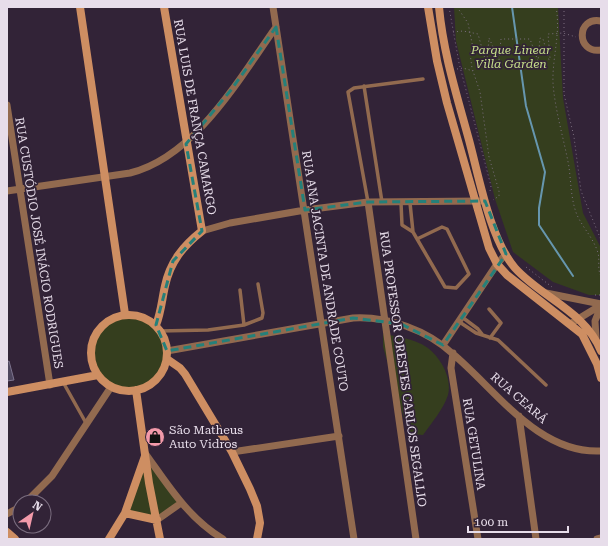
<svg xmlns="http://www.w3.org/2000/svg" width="608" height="546" viewBox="0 0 608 546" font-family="'Roboto Serif',serif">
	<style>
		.green { fill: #353e1e }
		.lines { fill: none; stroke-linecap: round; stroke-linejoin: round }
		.stream { stroke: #6696ae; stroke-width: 2 }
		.building { fill: #4e465e; stroke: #7d748e }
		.path { stroke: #7c6f80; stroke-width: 1; stroke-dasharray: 1 3; stroke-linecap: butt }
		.lane { stroke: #926a4f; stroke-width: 3.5 }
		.street { stroke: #926a4f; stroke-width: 7 }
		.secondary { stroke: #ce8e62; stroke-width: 8 }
		.marked { fill: none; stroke: #25807a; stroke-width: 3; stroke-dasharray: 8 5; stroke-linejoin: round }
		.labels { text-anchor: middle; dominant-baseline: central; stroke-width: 3.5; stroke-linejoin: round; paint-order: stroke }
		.park-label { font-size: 12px; font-style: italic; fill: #c7e08a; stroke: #322337 }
		.street-label { font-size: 12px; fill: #e7ddea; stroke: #322337 }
		.poi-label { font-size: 12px; fill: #e7ddea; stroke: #322337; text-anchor: start }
	</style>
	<rect width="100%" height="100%" fill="#322337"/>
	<path class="green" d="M454,7H558L563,98L583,213L601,248V295H589L553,282L513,252L495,199L456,41Z
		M91 353a38 38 0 1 1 76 0a38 38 0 1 1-76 0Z
		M383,334C395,336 408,338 419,343C437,350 453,376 448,395C443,410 432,422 423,435L412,434L406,425L383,347Z
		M145,453L181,503L157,520L125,513Z"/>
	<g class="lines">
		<path class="stream" d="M512,7L526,106L545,172L539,208V225L573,276"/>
	</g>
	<path class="building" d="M9,361L14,380L7,381V362Z"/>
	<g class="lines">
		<path class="path" d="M449,7L459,63L491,186L490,191
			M457,7L468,23L473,48L470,53L472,68L480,92L489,157L499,191V196L493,200
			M556,7C561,33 552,58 553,83C555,111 564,139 569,167C571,183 571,200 577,215C583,228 594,239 598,253C600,261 597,269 601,276
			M564,7V94L574,137L581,191L601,240
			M453,32L463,31L478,34L485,59L487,60L489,38L499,60L501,39H530L538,61L540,38L543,39L549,60L550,58L548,34L563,33L576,37
			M457,69L463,68L473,71
			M526,267L552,287
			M595,295H601"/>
		<path class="lane" d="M364,86L382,202
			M368,202L348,92L354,88L423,79
			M401,203L402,225L413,232
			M410,203L413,232L445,287L456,288L469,274L447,229L442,227L417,239
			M489,309L501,323L490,338
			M462,317L478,329L482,334
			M458,321L476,333L498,340L546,385
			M244,325L262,318L263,313L258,284
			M159,331L208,330L244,325L240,290
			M63,382L86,423"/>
		<path class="street" d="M273,7L354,539
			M601,21C576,16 576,54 601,50
			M7,105L50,385
			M7,191L130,173C195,157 239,79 276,27
			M368,202L416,539
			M202,231L230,223L305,210L368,202L481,201
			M546,293L601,304
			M570,324L601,305
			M596,338L595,321L601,306
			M443,345L497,264L506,254
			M167,351L353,318C388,316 427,330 453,354C496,390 538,454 601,451
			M453,353L451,368L478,539
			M519,416L536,539
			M232,452L339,436
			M145,453C168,485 188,518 223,539
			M26,502L52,476L111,387
			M7,514L20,507
			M157,520L181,503
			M597,539L601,538"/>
		<path class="secondary" d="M80,7L125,314
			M428,7L437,61L447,103L489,248L497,264L507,275L582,334L597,364L601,378
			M439,7C443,52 457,96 469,140C479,177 490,239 515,268C542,298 585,311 601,351
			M91 353a38 38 0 1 1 76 0a38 38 0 1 1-76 0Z
			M156,325C161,313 162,299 165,286C170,262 183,246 202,231L164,7
			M167,359L180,368L185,374L232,452L250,489L257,506L260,523L257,539
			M136,390L149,483L160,539
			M7,392L98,375
			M125,513L157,520
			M7,532L15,539
			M109,539L125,513L145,456"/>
	</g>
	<path class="marked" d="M276,27L305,210L368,202L485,201L506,254L443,345L401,324L353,318L167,351L156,325L173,261L202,231L186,144L231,90Z"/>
	<defs>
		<g id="shop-disc" transform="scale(1)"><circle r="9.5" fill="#f39aaa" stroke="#322337"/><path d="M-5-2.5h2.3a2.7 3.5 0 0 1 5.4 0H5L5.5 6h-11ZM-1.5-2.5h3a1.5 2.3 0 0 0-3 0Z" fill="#111"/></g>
	</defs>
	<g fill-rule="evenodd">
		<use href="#shop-disc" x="155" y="437"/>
	</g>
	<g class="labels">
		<g class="park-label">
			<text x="511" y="50">Parque Linear<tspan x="511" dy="14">Villa Garden</tspan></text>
		</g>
		<g class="street-label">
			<text transform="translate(195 117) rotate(80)">RUA LUIS DE FRANÇA CAMARGO</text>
			<text transform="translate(39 243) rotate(81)">RUA CUSTÓDIO JOSÉ INÁCIO RODRIGUES</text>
			<text transform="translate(325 271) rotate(81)">RUA ANA JACINTA DE ANDRADE COUTO</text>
			<text transform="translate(403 369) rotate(82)">RUA PROFESSOR ORESTES CARLOS SEGALLIO</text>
			<text transform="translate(519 398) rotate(41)">RUA CEARÁ</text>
			<text transform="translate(474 444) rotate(81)">RUA GETULINA</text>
		</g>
		<g class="poi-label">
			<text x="169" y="430">São Matheus<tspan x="169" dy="14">Auto Vidros</tspan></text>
		</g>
	</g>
	<rect width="608" height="546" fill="none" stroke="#e7ddea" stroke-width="16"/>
	<g transform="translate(32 514) rotate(34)"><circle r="19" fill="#322337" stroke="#7a6d7f"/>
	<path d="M0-3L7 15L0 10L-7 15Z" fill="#f39aaa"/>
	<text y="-6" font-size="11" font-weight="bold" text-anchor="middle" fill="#e7ddea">N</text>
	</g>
	<path d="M468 526v6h100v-6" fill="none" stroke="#e7ddea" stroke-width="2"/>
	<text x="474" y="526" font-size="12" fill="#e7ddea" stroke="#322337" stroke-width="3" paint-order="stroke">100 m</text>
</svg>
